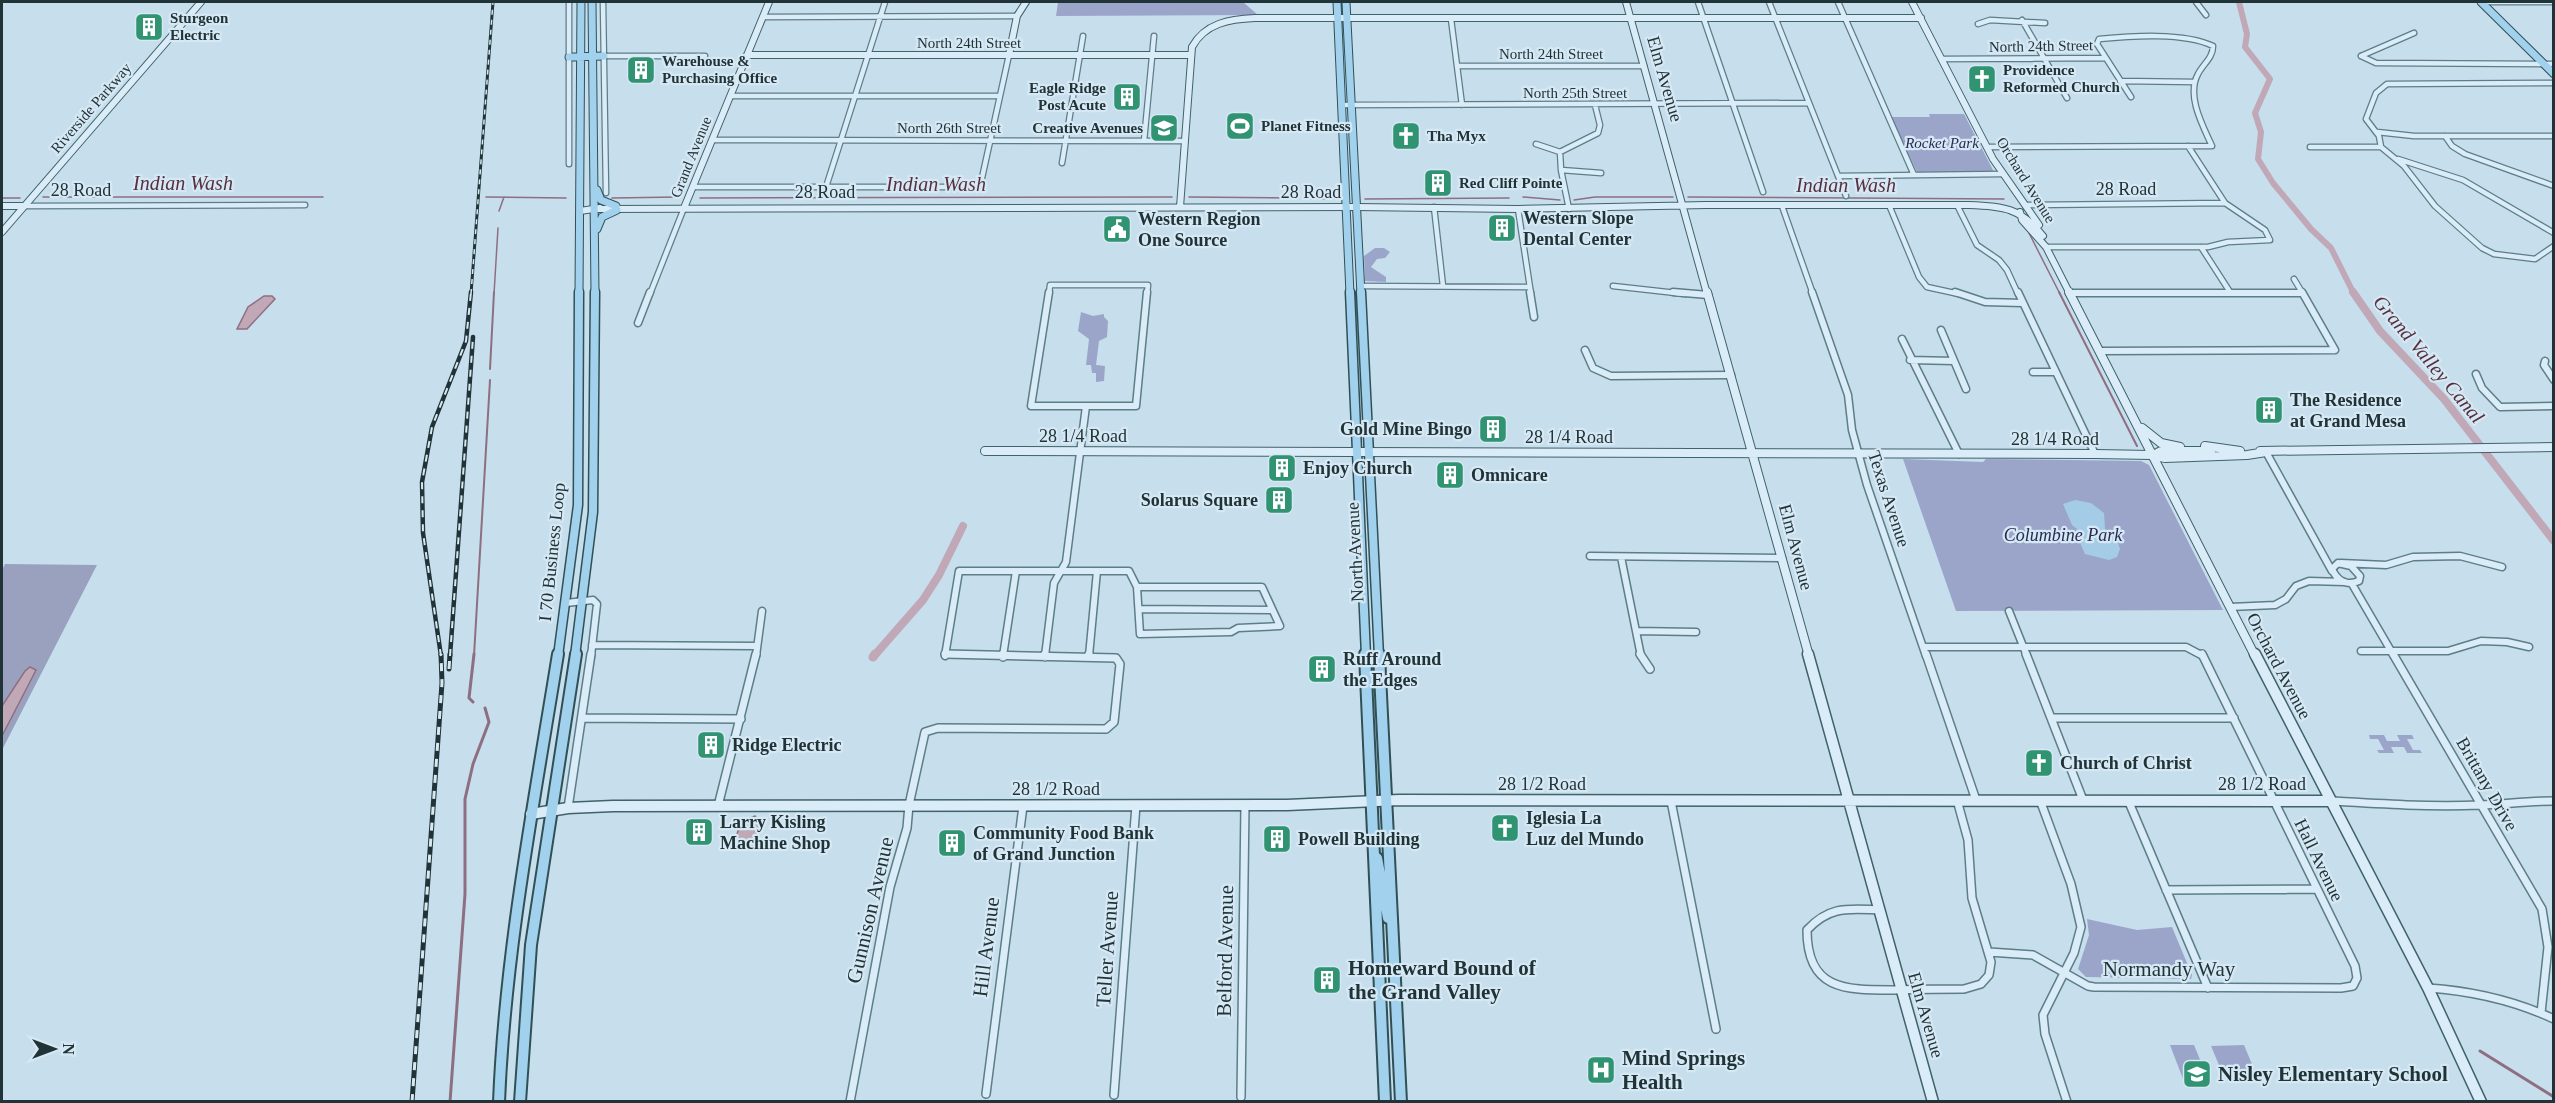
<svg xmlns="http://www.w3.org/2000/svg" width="2555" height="1103" viewBox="0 0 2555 1103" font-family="'Times New Roman',serif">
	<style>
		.green { fill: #9ba5ca }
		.sand { fill: #a5cce6 }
		.cemetery { fill: #99a1bf }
		.water { fill: #c0a8b7; stroke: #8e6f81; stroke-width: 1.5 }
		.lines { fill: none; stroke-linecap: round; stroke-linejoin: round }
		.stream-far2 { stroke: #8e6f81; stroke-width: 1.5 }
		.stream-far1 { stroke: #8e6f81; stroke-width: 2 }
		.stream { stroke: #8e6f81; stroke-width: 3 }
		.canal-far2 { stroke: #c0a8b7; stroke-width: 6 }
		.canal-far1 { stroke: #c0a8b7; stroke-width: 8 }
		.canal { stroke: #c0a8b7; stroke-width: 9 }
		.street-far2-casing { stroke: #5d7e87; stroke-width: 7 }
		.street-far1-casing { stroke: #5d7e87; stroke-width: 9 }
		.street-casing { stroke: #5d7e87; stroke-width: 10 }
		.secondary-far2-casing { stroke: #406269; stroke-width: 8 }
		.secondary-far1-casing { stroke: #406269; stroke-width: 10 }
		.secondary-casing { stroke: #406269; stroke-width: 13 }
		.primary-far2-casing { stroke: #315055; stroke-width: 9 }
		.primary-far1-casing { stroke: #315055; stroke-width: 11 }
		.primary-casing { stroke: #315055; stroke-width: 14 }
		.street-far2 { stroke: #daecf7; stroke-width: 4.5 }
		.street-far1 { stroke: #daecf7; stroke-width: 6 }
		.street { stroke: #daecf7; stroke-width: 7 }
		.secondary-far2 { stroke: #daecf7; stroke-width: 6 }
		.secondary-far1 { stroke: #daecf7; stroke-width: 8 }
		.secondary { stroke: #daecf7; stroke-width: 10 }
		.primary-far2 { stroke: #a1d1ed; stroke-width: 7 }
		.primary-far1 { stroke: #a1d1ed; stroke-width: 8 }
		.primary { stroke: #a1d1ed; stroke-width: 10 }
		.rail-far2-casing { stroke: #203438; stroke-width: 3 }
		.rail-far1-casing { stroke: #203438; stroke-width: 4.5 }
		.rail-casing { stroke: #203438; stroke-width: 5 }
		.rail-far2 { stroke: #d6e8f4; stroke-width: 1.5; stroke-dasharray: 5; stroke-linecap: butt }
		.rail-far1 { stroke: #d6e8f4; stroke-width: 2; stroke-dasharray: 7; stroke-linecap: butt }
		.rail { stroke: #d6e8f4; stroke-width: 3; stroke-dasharray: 8; stroke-linecap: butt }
		.labels { text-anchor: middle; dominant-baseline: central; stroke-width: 4.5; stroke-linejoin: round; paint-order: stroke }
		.far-poi-label { font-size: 15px; font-weight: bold; fill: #203438; stroke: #d6e8f4; text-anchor: start }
		.far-street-label { font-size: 15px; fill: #203438; stroke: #d6e8f4 }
		.far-park-label { font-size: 15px; font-style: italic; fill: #282b53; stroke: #d6e8f4 }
		.street-label { font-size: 18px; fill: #203438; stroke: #d6e8f4 }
		.poi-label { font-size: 18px; font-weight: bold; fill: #203438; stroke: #d6e8f4; text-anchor: start }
		.park-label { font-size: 18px; font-style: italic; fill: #282b53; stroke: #d6e8f4 }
		.water-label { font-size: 20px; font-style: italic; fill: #57303f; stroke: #d6e8f4 }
		.near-street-label { font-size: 21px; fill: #203438; stroke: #d6e8f4 }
		.near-poi-label { font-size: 21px; font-weight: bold; fill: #203438; stroke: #d6e8f4; text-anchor: start }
	</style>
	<rect width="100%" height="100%" fill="#c7deec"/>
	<path class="green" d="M1058,2H1243L1258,15L1056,16Z
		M1929,114H1964L1994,172H1917L1891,117H1930Z
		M1375,248H1384L1390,252L1385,258L1377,259L1371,267L1386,277V282L1365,281L1364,256Z
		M1081,312L1093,316L1104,314V317L1108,321L1107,337L1099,341L1096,365L1105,366L1104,381L1096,382V373H1092L1091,365H1086L1089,339L1078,331Z
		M1903,459L1983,462L1986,459L2141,461L2149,465L2223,610L1956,611Z
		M2369,735H2384L2387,741H2400L2397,735H2412L2414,739H2407L2413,750H2420L2422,753H2407L2404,747H2391L2394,753H2379L2377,750H2384L2378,739H2370Z
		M2087,919L2137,930L2172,927L2192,975L2191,979L2086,977L2078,969L2089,935Z
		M2194,1045L2208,1079H2183L2170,1045Z
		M2244,1045L2254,1069L2221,1070L2211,1046Z"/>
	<path class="sand" d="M2075,500L2091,503L2104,513L2105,529L2118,543L2120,549L2117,557L2109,560L2085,554L2075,532L2077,529L2072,525L2063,504Z"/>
	<path class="cemetery" d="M5,564L97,565L2,750V570Z"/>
	<path class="water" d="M264,296H272L275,299L247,329H237L248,307Z
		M30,667L36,670L33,676L2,736V706L25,671Z
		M755,816L760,821L753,846L738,849L735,846C737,829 739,822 755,816Z"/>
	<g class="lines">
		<path class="stream-far2" d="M43,197H323
			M486,197L566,198
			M1189,197L1292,198
			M1523,197L1560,200
			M1688,197L2004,199
			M2,198H20
			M612,198L678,197
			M700,198L1172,197
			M1304,199H1336
			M1365,199L1509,198
			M1574,200L1595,197H1673
			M499,211L504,197
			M2029,233L2060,294
			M494,294L498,228"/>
		<path class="stream-far1" d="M2059,292L2137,446
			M490,369L494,292
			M474,656L490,380"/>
		<path class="stream" d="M473,702L469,698L474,654
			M2480,1051L2554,1097
			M450,1102L465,894V799L473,764L489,722L485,708"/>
		<path class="canal-far2" d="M2239,2L2247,34L2245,47L2270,79L2255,113L2261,132L2258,159L2273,183L2311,229L2331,248L2354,294"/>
		<path class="canal-far1" d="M2353,292L2380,331L2444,399L2554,541
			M874,656L923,600L939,575L963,526"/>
		<path class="canal" d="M873,657L875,654"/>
		<g class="street-far2-casing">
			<path id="street-far2" d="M569,2V164
				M603,2L606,193
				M1698,2L1763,192
				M1769,2L1846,196
				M1838,2L1914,175
				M2196,2L2206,15
				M2481,2H2554
				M763,17L1017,16
				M1451,19L1462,105
				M2022,20L2067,98
				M1978,24L1990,20L2045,23
				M604,56H705
				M2361,56L2376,63L2554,64
				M2361,56L2414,33
				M1941,59L2105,58
				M1458,66H1644
				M2120,81L2195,82
				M2554,83L2387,84L2376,93L2366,119L2379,136L2381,147L2404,166L2435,206L2482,248L2494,254L2535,259L2554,246
				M731,96H1000
				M1342,105L1809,103
				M2377,132L2414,136H2554
				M2445,136L2452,146L2465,154L2554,186
				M713,140L1185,141
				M1144,141L1154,36
				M1536,144L1560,152
				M1987,147L2212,146C2203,126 2186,96 2198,74C2203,64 2213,58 2213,46C2184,32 2131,36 2099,39L2097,44L2131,97
				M2310,147H2381
				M2398,159L2463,180L2554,233
				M1062,163L1083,36
				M1561,170L1601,173
				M1838,176L2002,174
				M693,187H980L1009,55
				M826,187L885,2
				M1889,205L1919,277L1927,287L1959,294
				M1957,205L1977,245L1999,260L2007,270L2018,294
				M2027,205L2225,203
				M24,206L305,205
				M1782,206L1813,294
				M1434,207L1443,286
				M1518,209L1531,294
				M1569,209L1561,170L1560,152L1598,133L1600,125L1595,105
				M2046,247H2208L2228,242L2270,240L2265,230L2225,203L2188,146
				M2201,247L2230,292
				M2294,279L2303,294
				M1360,286L1530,287
				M1613,286L1685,294
				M2069,293H2301
				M650,294L684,208
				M1049,294L1050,285H1148L1147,294"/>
		</g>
		<g class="street-far1-casing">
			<path id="street-far1" d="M1049,292L1031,406H1136L1147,292
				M1530,292L1534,317
				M1673,292L1708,295
				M1812,292L1848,395L1852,430L1867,485L1926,656
				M1955,292L1985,302L2023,303
				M2018,292L2095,454
				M2302,292L2335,350
				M2069,293H2301
				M638,323L650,292
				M1941,330L1966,389
				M1902,339L1959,454
				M1585,350L1593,368L1611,376L1731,375
				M2099,351L2335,350
				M1910,360L1954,361
				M2545,361L2544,365L2554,380
				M2033,372H2055
				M2476,374L2482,388L2500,407L2554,406
				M2266,452L2332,571
				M1590,556L1782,558
				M1621,557L1641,656
				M2338,563L2351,566L2360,576L2359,581C2347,586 2337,581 2332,569Z
				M2341,563L2386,565L2413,557L2460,556L2502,567
				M2352,584L2394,656
				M1137,587H1262L1280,626L1238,628L1231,632L1140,634Z
				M566,603L593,600L597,604L591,656
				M2230,607L2275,605L2286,599L2296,586L2309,581L2345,582
				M1140,609L1272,610
				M2009,611L2027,656
				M1636,631L1696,632
				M592,645L757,646
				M1923,647H2186L2203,656
				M2361,651H2448L2481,641L2507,642L2529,647
				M756,656L762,611
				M945,656L959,571H1129L1137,587
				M1003,656L1016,571
				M1045,656L1054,583L1066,562L1086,406
				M1089,656L1097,571"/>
		</g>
		<g class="street-casing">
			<path id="street" d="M1640,654L1650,669
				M1926,654L1976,800
				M2026,654L2083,800
				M2393,654L2542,909L2548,947L2541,1013
				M1003,657V654
				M1045,657V654
				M1089,657V654
				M582,718L741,719
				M2051,718H2234
				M2040,800L2071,884L2081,927L2074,953L2043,1015L2045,1034L2067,1102
				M2128,800L2208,988
				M1671,801L1716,1029
				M2331,801C2381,804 2430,807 2480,805C2505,804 2529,801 2554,801
				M718,806L756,654
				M568,808L591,654
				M2166,890L2317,889
				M1880,910C1849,909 1830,905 1807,930C1807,991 1846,990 1894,990C1917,989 1941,989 1964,989L1981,984L1989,975L1991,962L1972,898L1968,840L1957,800
				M1989,952L2033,955L2088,986L2094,987L2341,988L2353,986L2357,978L2355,966L2202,654
				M2428,988C2473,991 2513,1000 2554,1019
				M986,1094L1023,806
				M1114,1095L1136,805
				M1241,1097L1245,805
				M850,1102L890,887L907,828L909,805L925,732L938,728L1106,729L1114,722L1120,664L1116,658L945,654"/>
		</g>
		<g class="secondary-far2-casing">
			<path id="secondary-far2" d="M1626,2L1707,294
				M1912,2L1993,159L2039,225
				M747,55H1190
				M1009,55L1017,16L1026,2
				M2,206H24
				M1180,207L1192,47C1205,23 1230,19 1255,18H1921
				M684,208L769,2
				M595,209L1356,207L1518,209L1706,205H1969C2003,206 2021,208 2043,236
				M580,211L600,208
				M2020,212L2022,220L2046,247L2070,294
				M2,232L201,2"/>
		</g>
		<g class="secondary-far1-casing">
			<path id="secondary-far1" d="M1707,292L1809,656
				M2069,292L2255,656
				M2142,428L2161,443L2180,447
				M2205,446L2240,451
				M985,451L2095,454L2152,455L2165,458L2247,455L2266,452
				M2260,451L2554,447
				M2153,455L2161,451H2211"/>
		</g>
		<g class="secondary-casing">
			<path id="secondary" d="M1808,654L1933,1102
				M2255,654L2428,988L2481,1102
				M531,814L568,808L613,806L1287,805L1399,800L2331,801"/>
		</g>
		<g class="primary-far2-casing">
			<path id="primary-far2" d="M592,2L595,294
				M1337,2L1350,294
				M1346,2L1361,294
				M2481,2L2554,74
				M569,57L604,56
				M597,190L601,200L616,206
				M597,229L602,217L617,210
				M579,294L581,2"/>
		</g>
		<g class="primary-far1-casing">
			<path id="primary-far1" d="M1350,292L1366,656
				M1361,292L1379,656
				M558,656L578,505L579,292
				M575,656L593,512L595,292"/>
		</g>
		<g class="primary-casing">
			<path id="primary" d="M1365,654L1385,1102
				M1379,654L1401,1102
				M1377,858L1388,918
				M499,1102C505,952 534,803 558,654
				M520,1102L531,945L576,654"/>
		</g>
		<use href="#street-far2" class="street-far2"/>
		<use href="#street-far1" class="street-far1"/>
		<use href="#street" class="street"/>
		<use href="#secondary-far2" class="secondary-far2"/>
		<use href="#secondary-far1" class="secondary-far1"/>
		<use href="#secondary" class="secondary"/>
		<use href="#primary-far2" class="primary-far2"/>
		<use href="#primary-far1" class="primary-far1"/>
		<use href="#primary" class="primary"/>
		<g class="rail-far2-casing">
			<path id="rail-far2" d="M471,294L493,2"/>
		</g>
		<g class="rail-far1-casing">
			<path id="rail-far1" d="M441,656L423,533L422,482L432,427L466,341L471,292
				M450,656L473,337"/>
		</g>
		<g class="rail-casing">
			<path id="rail" d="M449,669L450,654
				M412,1102L442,683L441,654"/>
		</g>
		<use href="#rail-far2" class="rail-far2"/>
		<use href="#rail-far1" class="rail-far1"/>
		<use href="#rail" class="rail"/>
	</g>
	<defs>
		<g id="building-square" transform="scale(1.5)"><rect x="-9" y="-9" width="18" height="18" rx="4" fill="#309372" stroke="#d6e8f4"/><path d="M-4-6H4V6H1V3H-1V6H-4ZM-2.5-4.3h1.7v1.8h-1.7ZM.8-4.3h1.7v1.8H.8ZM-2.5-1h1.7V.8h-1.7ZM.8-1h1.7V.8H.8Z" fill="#fff"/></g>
		<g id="church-square" transform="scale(1.5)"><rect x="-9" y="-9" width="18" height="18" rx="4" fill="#309372" stroke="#d6e8f4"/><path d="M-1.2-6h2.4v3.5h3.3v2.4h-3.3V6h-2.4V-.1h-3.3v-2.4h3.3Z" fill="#fff"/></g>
		<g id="stadium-square" transform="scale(1.5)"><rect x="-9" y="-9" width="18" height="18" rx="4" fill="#309372" stroke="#d6e8f4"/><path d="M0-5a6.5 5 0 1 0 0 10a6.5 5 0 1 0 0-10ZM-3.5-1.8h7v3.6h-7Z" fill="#fff"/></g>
		<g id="school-square" transform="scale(1.5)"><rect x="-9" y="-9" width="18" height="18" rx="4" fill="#309372" stroke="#d6e8f4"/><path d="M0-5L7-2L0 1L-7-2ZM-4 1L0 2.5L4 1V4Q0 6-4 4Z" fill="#fff"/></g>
		<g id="civic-square" transform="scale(1.5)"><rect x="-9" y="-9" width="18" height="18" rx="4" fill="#309372" stroke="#d6e8f4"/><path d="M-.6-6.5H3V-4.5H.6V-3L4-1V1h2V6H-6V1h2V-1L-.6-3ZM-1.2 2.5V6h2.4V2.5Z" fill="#fff"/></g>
		<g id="hospital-square" transform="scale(1.5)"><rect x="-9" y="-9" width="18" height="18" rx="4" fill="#309372" stroke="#d6e8f4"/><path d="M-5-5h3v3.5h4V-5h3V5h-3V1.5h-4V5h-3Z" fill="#fff"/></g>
	</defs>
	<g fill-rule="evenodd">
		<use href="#building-square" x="149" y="27"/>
		<use href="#building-square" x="641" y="70"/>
		<use href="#church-square" x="1982" y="79"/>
		<use href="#building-square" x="1127" y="97"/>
		<use href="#stadium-square" x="1240" y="126"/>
		<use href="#school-square" x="1164" y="128"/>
		<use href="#church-square" x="1406" y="136"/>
		<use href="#building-square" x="1438" y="183"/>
		<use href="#building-square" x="1502" y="228"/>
		<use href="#civic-square" x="1117" y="229"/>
		<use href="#building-square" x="2269" y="410"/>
		<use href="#building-square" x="1493" y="429"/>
		<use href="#building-square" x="1282" y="468"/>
		<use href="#building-square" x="1450" y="475"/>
		<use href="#building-square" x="1279" y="500"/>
		<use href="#building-square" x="1322" y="669"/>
		<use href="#building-square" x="711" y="745"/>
		<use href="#church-square" x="2039" y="763"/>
		<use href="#church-square" x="1505" y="828"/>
		<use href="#building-square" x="699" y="832"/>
		<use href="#building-square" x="1277" y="839"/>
		<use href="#building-square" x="952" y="843"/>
		<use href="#building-square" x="1327" y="980"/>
		<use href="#hospital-square" x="1601" y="1070"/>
		<use href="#school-square" x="2197" y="1074"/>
	</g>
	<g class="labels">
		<g class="far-poi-label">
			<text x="170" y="18">Sturgeon<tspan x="170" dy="17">Electric</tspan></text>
			<text x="662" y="61">Warehouse &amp;<tspan x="662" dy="17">Purchasing Office</tspan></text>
			<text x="2003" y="70">Providence<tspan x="2003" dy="17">Reformed Church</tspan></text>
			<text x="1106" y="88" text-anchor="end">Eagle Ridge<tspan x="1106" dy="17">Post Acute</tspan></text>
			<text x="1261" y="126">Planet Fitness</text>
			<text x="1143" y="128" text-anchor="end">Creative Avenues</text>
			<text x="1427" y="136">Tha Myx</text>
			<text x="1459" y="183">Red Cliff Pointe</text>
		</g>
		<g class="far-street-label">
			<text x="969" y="43">North 24th Street</text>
			<text transform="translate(2041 46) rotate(-1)">North 24th Street</text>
			<text x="1551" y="54">North 24th Street</text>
			<text x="1575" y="93">North 25th Street</text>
			<text transform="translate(91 108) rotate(-49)">Riverside Parkway</text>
			<text x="949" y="128">North 26th Street</text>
			<text transform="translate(691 157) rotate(-68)">Grand Avenue</text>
			<text transform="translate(2026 180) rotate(58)">Orchard Avenue</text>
		</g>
		<g class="far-park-label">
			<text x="1942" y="143">Rocket Park</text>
		</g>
		<g class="street-label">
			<text transform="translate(1665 79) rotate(74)">Elm Avenue</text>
			<text x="2126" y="189">28 Road</text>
			<text x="81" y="190">28 Road</text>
			<text x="825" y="192">28 Road</text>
			<text x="1311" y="192">28 Road</text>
			<text x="1083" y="436">28 1/4 Road</text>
			<text x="1569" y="437">28 1/4 Road</text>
			<text x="2055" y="439">28 1/4 Road</text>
			<text transform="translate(1889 499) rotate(72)">Texas Avenue</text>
			<text transform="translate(1796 547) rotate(75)">Elm Avenue</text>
			<text transform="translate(552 552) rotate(-84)">I 70 Business Loop</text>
			<text transform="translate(1355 552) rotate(-93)">North Avenue</text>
			<text transform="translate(2279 666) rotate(62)">Orchard Avenue</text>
			<text x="1542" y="784">28 1/2 Road</text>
			<text x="2262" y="784">28 1/2 Road</text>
			<text transform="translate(2487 784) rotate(60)">Brittany Drive</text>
			<text x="1056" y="789">28 1/2 Road</text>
			<text transform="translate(2319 860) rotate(64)">Hall Avenue</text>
			<text transform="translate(1926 1015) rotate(74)">Elm Avenue</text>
		</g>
		<g class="poi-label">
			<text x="1523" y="218">Western Slope<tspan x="1523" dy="21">Dental Center</tspan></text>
			<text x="1138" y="219">Western Region<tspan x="1138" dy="21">One Source</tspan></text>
			<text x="2290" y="400">The Residence<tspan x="2290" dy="21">at Grand Mesa</tspan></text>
			<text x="1472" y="429" text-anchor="end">Gold Mine Bingo</text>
			<text x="1303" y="468">Enjoy Church</text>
			<text x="1471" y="475">Omnicare</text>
			<text x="1258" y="500" text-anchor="end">Solarus Square</text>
			<text x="1343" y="659">Ruff Around<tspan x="1343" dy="21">the Edges</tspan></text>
			<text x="732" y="745">Ridge Electric</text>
			<text x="2060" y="763">Church of Christ</text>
			<text x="1526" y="818">Iglesia La<tspan x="1526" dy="21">Luz del Mundo</tspan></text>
			<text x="720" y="822">Larry Kisling<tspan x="720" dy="21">Machine Shop</tspan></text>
			<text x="973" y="833">Community Food Bank<tspan x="973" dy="21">of Grand Junction</tspan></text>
			<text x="1298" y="839">Powell Building</text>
		</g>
		<g class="park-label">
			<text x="2063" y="535">Columbine Park</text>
		</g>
		<g class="water-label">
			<text x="183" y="183">Indian Wash</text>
			<text x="936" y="184">Indian Wash</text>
			<text x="1846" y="185">Indian Wash</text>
			<text transform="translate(2429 359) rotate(50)">Grand Valley Canal</text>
		</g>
		<g class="near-street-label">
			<text transform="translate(870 910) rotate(-77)">Gunnison Avenue</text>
			<text transform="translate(986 947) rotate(-83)">Hill Avenue</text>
			<text transform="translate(1107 949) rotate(-86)">Teller Avenue</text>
			<text transform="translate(1225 951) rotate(-89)">Belford Avenue</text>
			<text x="2169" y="969">Normandy Way</text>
		</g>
		<g class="near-poi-label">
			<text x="1348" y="968">Homeward Bound of<tspan x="1348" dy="24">the Grand Valley</tspan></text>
			<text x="1622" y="1058">Mind Springs<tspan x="1622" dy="24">Health</tspan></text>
			<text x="2218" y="1074">Nisley Elementary School</text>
		</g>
	</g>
	<rect width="2555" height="1103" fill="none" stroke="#203438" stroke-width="6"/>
	<g transform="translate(54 1049) rotate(90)" stroke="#d6e8f4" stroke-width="4.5" paint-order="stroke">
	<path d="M0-4.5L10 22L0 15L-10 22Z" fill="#203438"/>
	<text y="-9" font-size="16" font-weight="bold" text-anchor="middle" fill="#203438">N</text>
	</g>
</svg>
